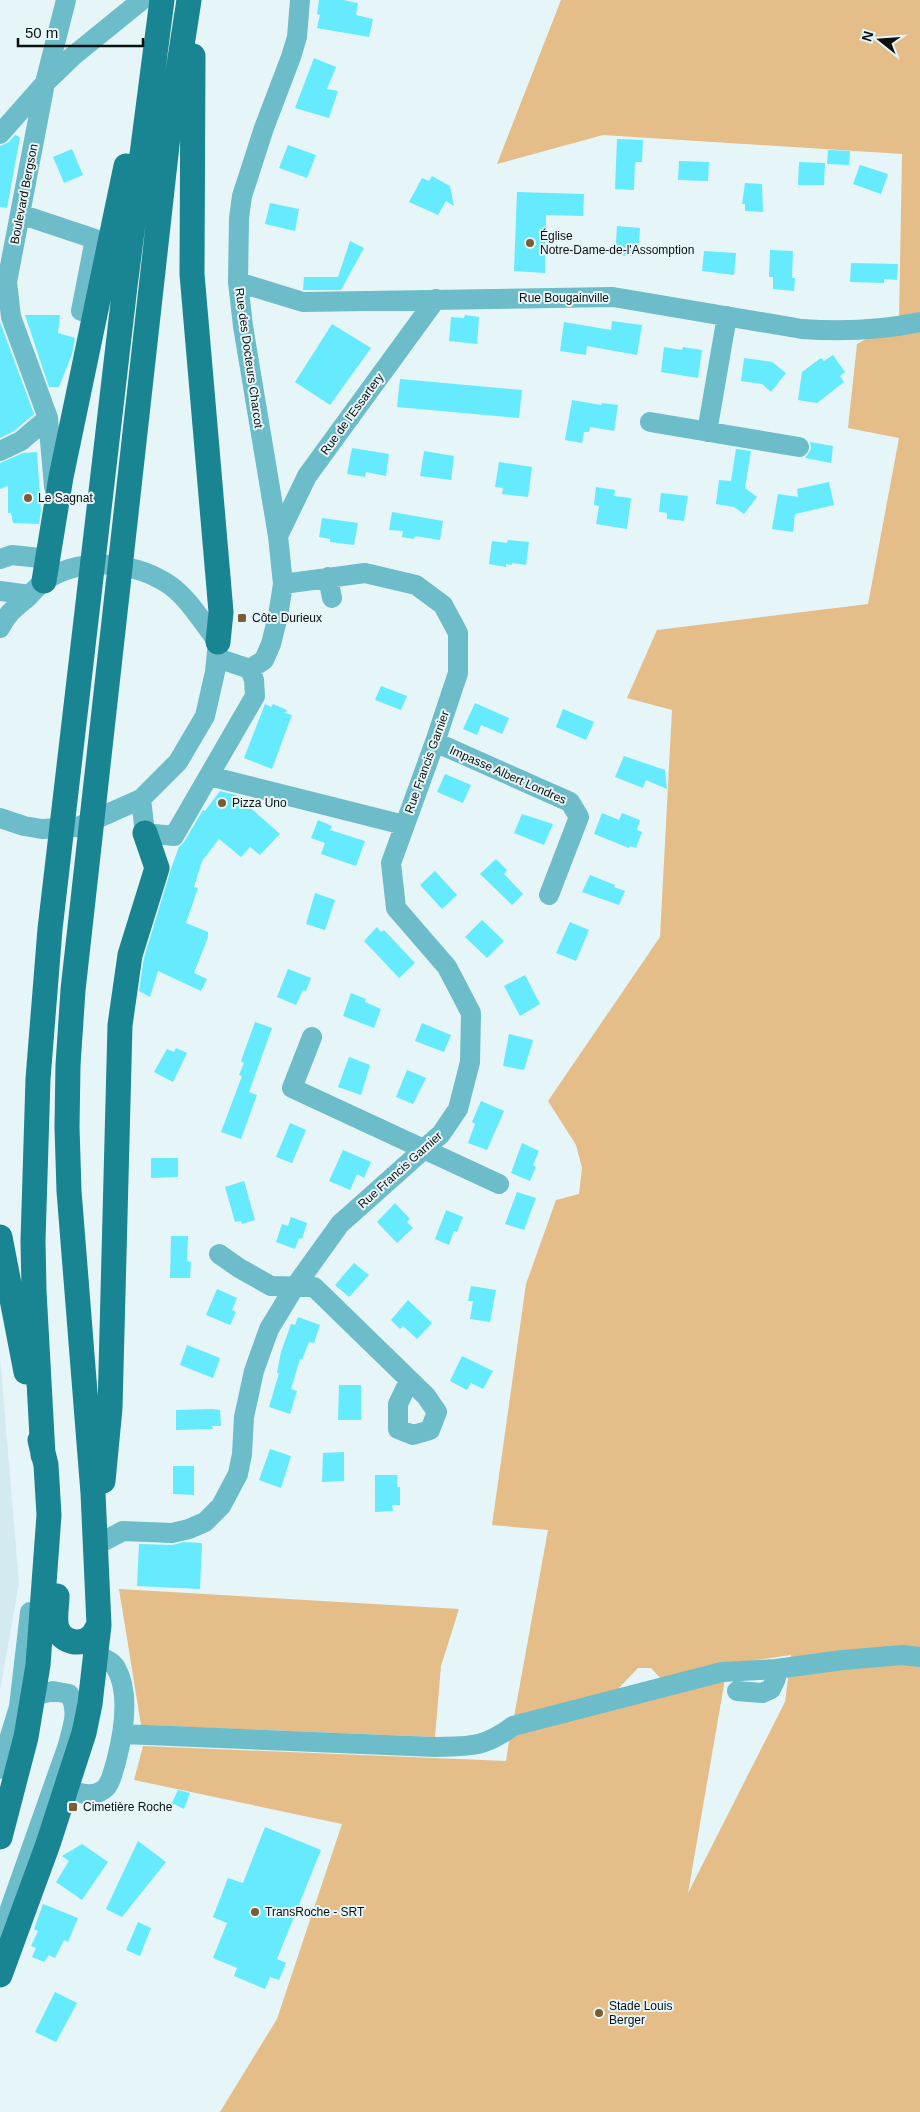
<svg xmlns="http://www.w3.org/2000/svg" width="920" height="2112" viewBox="0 0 920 2112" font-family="Arial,sans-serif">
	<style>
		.built { fill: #d3ebf0 }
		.green { fill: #e5bd88 }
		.building { fill: #65eafe }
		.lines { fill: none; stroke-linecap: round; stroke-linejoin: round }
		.minor { stroke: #6cbcc9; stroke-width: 20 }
		.major { stroke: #198492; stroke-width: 25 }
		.poi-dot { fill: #7c5c32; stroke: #e6f5f8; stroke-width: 2 }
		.labels { text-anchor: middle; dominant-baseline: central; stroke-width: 4; stroke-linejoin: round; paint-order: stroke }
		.street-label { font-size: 12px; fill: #0b1011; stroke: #e6f5f8 }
		.poi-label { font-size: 12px; fill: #0b1011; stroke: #e6f5f8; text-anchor: start }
	</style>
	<rect width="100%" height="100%" fill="#e6f5f8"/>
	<path class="built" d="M0,1356L19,1583L0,1691Z"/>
	<path class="green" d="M561,0H920V2112H220L277,2019L342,1824L134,1780L143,1746L506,1761L510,1735L725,1679L688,1893L785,1702L791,1655L711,1667L662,1680L651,1668H638L616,1691L514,1717L548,1530L492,1525L526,1284L556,1200L579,1194L582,1168L576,1145L548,1101L660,937L672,710L627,698L657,630L868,604L899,438L848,428L857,344L899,320L902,154L603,135L497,164Z
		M119,1589L459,1609L441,1666L435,1737L141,1725Z"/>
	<path class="building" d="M319,0H343L358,3L356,15L373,19L369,37L317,28L320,15L317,14Z
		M314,58L336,67L327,89L338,91L329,118L295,108Z
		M15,135L20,137L7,208L0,207V146L9,142Z
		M617,139L643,140L642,162H635L634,190L615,189Z
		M288,145L316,155L307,178L279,168Z
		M72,149L83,175L64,183L53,157Z
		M828,150L850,151L849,165L827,164Z
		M679,161L709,162L708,181L678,180Z
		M799,162L825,163L824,185H798Z
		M860,165L888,174L881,194L853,184Z
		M432,176L450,186L454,206L446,201L438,215L409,202L422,178L429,181Z
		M745,183L762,184L763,212L745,211V204H742Z
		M517,192L584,194L583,216L546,215L545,273L514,271Z
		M270,203L299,209L295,231L265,224Z
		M617,226L640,228L639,243H636V251L632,256L615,255Z
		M350,241L364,248L341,290H303L304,277H338Z
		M770,250L793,251L792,278H795L794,291L773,289V277H769Z
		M704,251L736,253L734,275L702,271Z
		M851,263L898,264L897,280L884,279V283L850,282Z
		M25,315H60L58,333L75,338L72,354L59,387H49Z
		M465,315L479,317L477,344L449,341L451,317L464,318Z
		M612,321L642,325L637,355L587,346L586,355L560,351L564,322L611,330Z
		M0,322L34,414L14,431L0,438Z
		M332,324L371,348L330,405L295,382Z
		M664,347L682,350L683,347L702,350L698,378L661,372Z
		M833,355L845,372L840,376L844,382L817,403L798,400L802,372L821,358L824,361Z
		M744,358L772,362L786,373L771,392L762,384L741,381Z
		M400,379L522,390L519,418L397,407Z
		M572,400L601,405L602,403L618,405L614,431L590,427L589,432H584L582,443L565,440Z
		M810,442L833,446L831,463L805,458L811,449Z
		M352,448L389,454L386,476L366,472L365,477L347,474Z
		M736,449L751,451L745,488L757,497L744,514L734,507L716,504L719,480L731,481Z
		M424,451L454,456L451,480L420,476Z
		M37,452L41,511L39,524L13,523L11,513H8V486L0,489V463L23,453Z
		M499,462L532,467L528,497L502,494L503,488L495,487Z
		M829,482L834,505L795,514L793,532L772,529L778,494L798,497L797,489Z
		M596,487L615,490L614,496L631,498L627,529L596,524L599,506L594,505Z
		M661,493L688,496L684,521L667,519V513L659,512Z
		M392,512L443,521L440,540L415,536L414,539L402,537L403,531L389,530Z
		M322,518L358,523L354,545L330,542V539L319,537Z
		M508,540L529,542L526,565L512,563V565L506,564V567L489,564L492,541L507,543Z
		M381,686L407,696L401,710L375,700Z
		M475,703L509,718L502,734L481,725L477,735L463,729Z
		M265,704L271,707L273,704L287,710L285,713L292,715L272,769L244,758Z
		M563,709L594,722L586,740L556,727Z
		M624,756L665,770L667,789L646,780L643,788L615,777Z
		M445,774L471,785L463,803L437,792Z
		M220,791L236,795L280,834L260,855L250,847L241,857L219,839L202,861L194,887L198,888L186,923L208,932V937L194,973L207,979L201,991L158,971L150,997L139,991L144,958L171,869L179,847L184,842L203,810L205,811Z
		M602,813L619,820L622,813L640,820L637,830L642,832L636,848L630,846L629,848L594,834Z
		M522,814L553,824L544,845L514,833Z
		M318,820L332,826L330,830L365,841L356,866L321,854L325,843L311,838Z
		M496,859L507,870L504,874L523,894L512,905L480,874Z
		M435,871L457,895L442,909L420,885Z
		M590,875L615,885L614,887L625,891L619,905L582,892Z
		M315,893L335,900L325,930L306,924Z
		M482,920L504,941L487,958L465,937Z
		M570,922L589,930L576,961L556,953Z
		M377,927L381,932L384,930L415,963L399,978L364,941Z
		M288,969L311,978L306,991L303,990L296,1005L277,997Z
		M525,975L540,1004L520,1016L504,986Z
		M351,993L366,999L365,1002L381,1009L374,1028L343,1016Z
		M255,1022L272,1028L249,1092L257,1095L241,1139L221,1132L242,1076L239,1075L244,1063L241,1061Z
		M422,1023L451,1035L444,1052L415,1041Z
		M509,1034L533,1040L524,1070L503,1066Z
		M176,1048L187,1053L173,1082L154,1072L167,1049L174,1052Z
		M349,1057L370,1065L361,1095L338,1087Z
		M407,1070L426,1078L413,1104L396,1097Z
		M481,1101L504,1111L487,1150L468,1143L475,1124L472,1122Z
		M290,1123L306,1130L292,1163L276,1157Z
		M522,1143L539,1151L533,1165L536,1167L530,1181L511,1173Z
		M343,1150L371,1162L364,1178L357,1174L350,1190L329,1181Z
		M151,1158H178V1177L151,1178Z
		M244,1181L255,1220L242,1224L241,1221L235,1222L225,1187Z
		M517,1192L536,1198L524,1230L505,1224Z
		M395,1203L410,1219L407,1222L413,1228L397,1243L377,1222Z
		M446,1210L463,1217L457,1232L454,1231L449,1245L435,1239Z
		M291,1217L307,1223L302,1239L299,1238L295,1249L276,1242L282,1224L288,1226Z
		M171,1236H188L187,1261L191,1262L190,1278H170Z
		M354,1263L369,1275L349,1297L335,1285Z
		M471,1286L496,1290L490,1322L470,1319L473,1301H468Z
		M217,1289L237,1298L232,1310L236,1312L230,1325L206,1315Z
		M408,1300L432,1323L417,1339L403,1326L400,1329L391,1320Z
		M298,1317L320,1325L314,1343L309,1342L302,1360L300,1359L291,1389L297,1391L290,1414L269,1407L279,1373H277L281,1352L291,1324L295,1325Z
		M187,1345L220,1358L213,1378L180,1365Z
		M462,1356L493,1371L483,1389L471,1383L467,1390L450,1381Z
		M339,1385H361V1420H338Z
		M212,1409L220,1410L221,1426H212L213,1429L176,1430V1410Z
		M270,1449L291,1456L281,1488L259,1480Z
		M344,1452V1481L322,1482L323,1453Z
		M173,1466H194V1495L173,1494Z
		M375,1475H397V1487H400V1505H392L393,1511L375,1512Z
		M184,1542L202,1543L200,1589L137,1586L139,1544L172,1545Z
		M178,1790L190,1793L184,1809L172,1803Z
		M265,1827L321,1850L277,1959L286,1963L279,1980L270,1977L265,1989L234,1976L237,1968L213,1958L227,1923L213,1917L228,1878L243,1883Z
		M138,1841L166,1862L122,1917L106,1909Z
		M82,1844L108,1862L82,1900L56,1882L69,1861L62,1856Z
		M43,1904L78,1918L68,1942L64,1940L55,1958L49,1955L44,1962L32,1957L36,1948L31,1946L38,1931L34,1929Z
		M138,1922L151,1928L140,1956L126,1950Z
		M55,1992L77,2003L56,2042L35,2032Z"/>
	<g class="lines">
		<path class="minor" d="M0,134L45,83L73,56L142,0
			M20,214L95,239L81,311
			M238,282L303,302L613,297L802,329C842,332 882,330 920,322
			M650,422L799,447
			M707,432L727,316
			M0,451L21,441L48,418
			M54,487L48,418L11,317L7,282L45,83L66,0
			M278,536L307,476L436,299
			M0,559L12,555L49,559
			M328,577L332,598
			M0,591L30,595
			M0,628C8,612 15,608 28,597C33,592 38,585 45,581C79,557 130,561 165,582C187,595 202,622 218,642L215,672L205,716L178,762L141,799L78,827L42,829L24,826L0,818
			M217,658L250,669L264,660L271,644L278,616L283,584L278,536L243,326L238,282L239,218L242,196L264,128L291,57L297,37L300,0
			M435,742L570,802L579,817L549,895
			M209,776L404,825
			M141,799L145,833L174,836L255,696L254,680L250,669
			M312,1037L292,1088L499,1184
			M219,1254L239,1268L271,1286L314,1287L426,1396L437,1412L430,1430L413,1435L398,1429V1404L409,1381
			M96,1545L123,1531L172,1533L189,1529L205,1522L221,1506L238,1474L242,1454L244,1417L254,1371L269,1329L294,1288L340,1224L441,1134L458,1109L470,1062L471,1013L447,967L396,908L391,863L435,742L458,673V633L443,605L416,585L365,573L283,584
			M737,1691L762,1693L771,1689L776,1678V1669
			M19,1707L30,1612
			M123,1734L435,1747C470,1746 484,1748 513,1726L722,1672L776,1669L843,1660L902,1655L920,1657
			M0,1769L19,1707L33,1696L53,1691L69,1694C80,1711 72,1727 68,1745L0,1937
			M66,1789C78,1793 92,1798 103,1790C111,1785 113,1771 116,1762C123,1735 131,1694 116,1668C112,1661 103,1658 97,1656"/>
		<path class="major" d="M193,56L192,274L221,612L218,642
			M44,581L61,477L126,166
			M0,1237L26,1372
			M43,1455L34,1291L33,1241L38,1079L50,929L125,286L162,0
			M103,1481L110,1408L120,1025L130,955L157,868L145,833
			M57,1596C57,1605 54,1619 57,1628C62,1643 82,1647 93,1635C95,1632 97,1628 99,1625
			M0,1837L26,1737L38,1665L49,1515L46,1465L40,1440
			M0,1975L48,1844L84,1733L90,1704L99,1625L93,1493L69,1191L67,1127L68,1065L73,990L168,136L189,0"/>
	</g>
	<g class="poi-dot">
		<circle cx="530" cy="243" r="5"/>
		<circle cx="28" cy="498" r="5"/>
		<rect x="237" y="613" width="10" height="10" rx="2.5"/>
		<circle cx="222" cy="803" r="5"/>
		<rect x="68" y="1802" width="10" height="10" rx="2.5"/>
		<circle cx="255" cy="1912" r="5"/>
		<circle cx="599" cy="2013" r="5"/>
	</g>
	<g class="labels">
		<g class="street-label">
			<text transform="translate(24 194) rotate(-79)">Boulevard Bergson</text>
			<text x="564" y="298">Rue Bougainville</text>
			<text transform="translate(249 358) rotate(82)">Rue des Docteurs Charcot</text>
			<text transform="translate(352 414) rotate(-54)">Rue de l'Essartery</text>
			<text transform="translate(427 762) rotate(-70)">Rue Francis Garnier</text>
			<text transform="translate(508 775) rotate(24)">Impasse Albert Londres</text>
			<text transform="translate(400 1170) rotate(-42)">Rue Francis Garnier</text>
		</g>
		<g class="poi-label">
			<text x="540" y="236">Église<tspan x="540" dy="14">Notre-Dame-de-l'Assomption</tspan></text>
			<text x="38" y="498">Le Sagnat</text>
			<text x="252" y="618">Côte Durieux</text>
			<text x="232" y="803">Pizza Uno</text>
			<text x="83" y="1807">Cimetière Roche</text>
			<text x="265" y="1912">TransRoche - SRT</text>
			<text x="609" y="2006">Stade Louis<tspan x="609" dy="14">Berger</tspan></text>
		</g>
	</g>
	<g transform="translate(880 40) rotate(287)" stroke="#e6f5f8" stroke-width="4" paint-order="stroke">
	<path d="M0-4L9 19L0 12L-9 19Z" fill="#0b1011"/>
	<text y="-8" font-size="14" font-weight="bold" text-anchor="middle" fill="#0b1011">N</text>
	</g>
	<path d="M18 38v8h125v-8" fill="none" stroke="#0b1011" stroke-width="2.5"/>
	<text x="25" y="38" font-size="15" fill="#0b1011" stroke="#e6f5f8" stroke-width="4" paint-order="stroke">50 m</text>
</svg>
